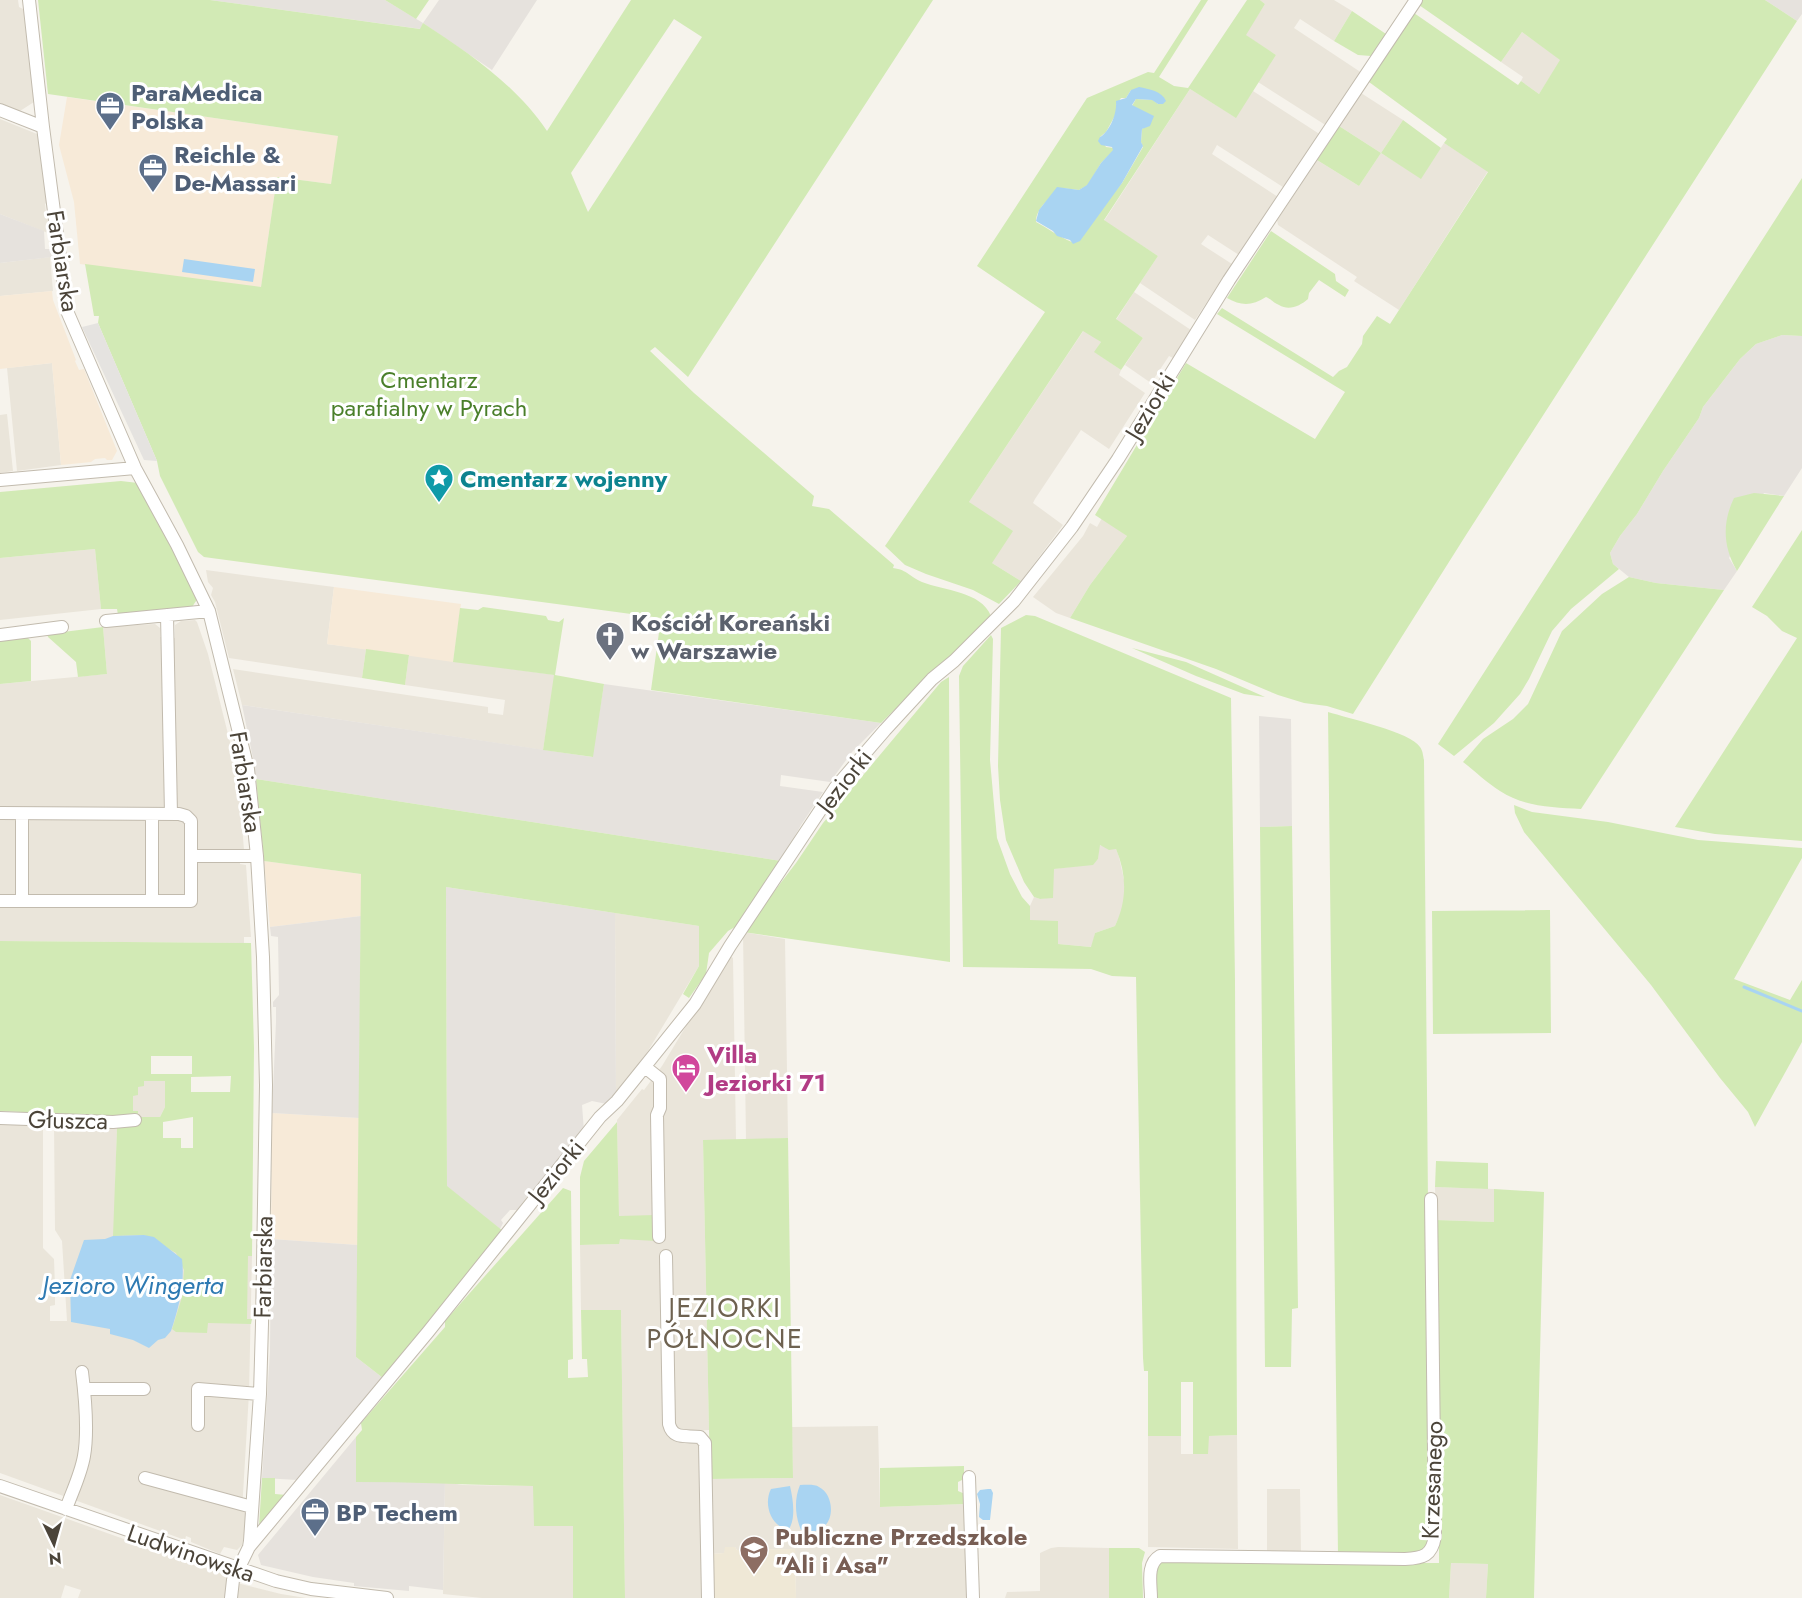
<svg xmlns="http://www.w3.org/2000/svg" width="1802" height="1598" viewBox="0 0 1802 1598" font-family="Jost,sans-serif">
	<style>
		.residential { fill: #eae5da }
		.commercial { fill: #f7ead8 }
		.industrial { fill: #e6e2dd }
		.education { fill: #efe8d6 }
		.green { fill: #d2eab5; fill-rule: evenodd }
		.parking { fill: #e5e3e0 }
		.water { fill: #a9d4f2 }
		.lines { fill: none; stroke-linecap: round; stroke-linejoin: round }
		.stream { stroke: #a9d4f2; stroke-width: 3 }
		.street-casing { stroke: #c2bbae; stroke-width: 14 }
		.street { stroke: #fff; stroke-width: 12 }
		.labels { text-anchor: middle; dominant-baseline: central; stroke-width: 6; stroke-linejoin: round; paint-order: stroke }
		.service-label { font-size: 24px; font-weight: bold; fill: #4e5e75; stroke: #fff; text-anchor: start }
		.street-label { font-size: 24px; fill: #4b4439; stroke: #fff }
		.park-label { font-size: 24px; fill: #4a7f2a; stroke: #fff }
		.culture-label { font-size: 24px; font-weight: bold; fill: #0d838f; stroke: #fff; text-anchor: start }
		.worship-label { font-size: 24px; font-weight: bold; fill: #5b616d; stroke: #fff; text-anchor: start }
		.hotel-label { font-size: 24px; font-weight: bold; fill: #b23c85; stroke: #fff; text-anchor: start }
		.education-label { font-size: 24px; font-weight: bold; fill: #785e54; stroke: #fff; text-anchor: start }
		.water-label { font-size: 26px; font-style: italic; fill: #2e7ab2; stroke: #fff }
		.quarter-label { font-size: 27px; letter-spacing: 1.5px; fill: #6e6250; stroke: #fff }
	</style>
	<rect width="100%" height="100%" fill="#f6f3ec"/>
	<path class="residential" d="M0,0H18L19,7L25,10L34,102L20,111L0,103Z
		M1260,0H1334L1352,11L1334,41L1300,19L1294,28L1362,73L1327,126L1258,82L1276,55L1245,35L1265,4Z
		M1522,32L1561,60L1539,94L1521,81L1523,77L1501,62Z
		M1190,89L1235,117L1253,91L1321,135L1286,189L1217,145L1212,154L1278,197L1239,255L1208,235L1201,244L1232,264L1195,320L1140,283L1158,256L1104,221Z
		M1361,93L1403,120L1381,153L1421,178L1444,143L1488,171L1399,310L1354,281L1357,277L1278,225L1277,220L1317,160L1359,186L1381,153L1339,126Z
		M0,119L37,134L40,137L48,201L45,204L46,213L50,215L53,235L0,214Z
		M50,257L53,291L0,296V263Z
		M1134,292L1191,330L1173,358L1169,356L1151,383L1125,365L1143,338L1116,320Z
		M1084,330L1101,342L1095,352L1121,370L1119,375L1145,393L1109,449L1081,430L1035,499L1033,503L1063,525L1021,581L992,563L969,502Z
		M52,363L61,465L17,471L7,368Z
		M7,414L13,471L0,473V415Z
		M1102,518L1127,536L1090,585L1070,618L1056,613L1033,597L1083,536L1090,523L1097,527Z
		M95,549L101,609L0,620V558Z
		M206,570L334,587L327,644L366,649L362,678L229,658L215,602L211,595L213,588L208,582Z
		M195,620L197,622L208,654L235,762L239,789L244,850H239L240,864L246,865L251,937H244V943L0,941V684L107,674L103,627L155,624L160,628V637L175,638V625L181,621Z
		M409,655L555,675L543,750L242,705L233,669L488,707V713L503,715L505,700L405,685Z
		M1099,845L1116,849L1119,857L1126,889L1122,911L1115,926L1095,933L1092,947L1058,944L1030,920V906L1034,897L1040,899L1053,897V869L1093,864L1098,859Z
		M615,913L699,926V966L642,1061L616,1092Z
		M743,932L785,939L788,1138L746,1140Z
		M729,955L733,958L736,1140H703L709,1430L691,1431L692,1443H701L704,1598H625L621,1310H581L580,1245L619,1244L617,1120L642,1089L644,1090L662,1066Z
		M144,1081H166L165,1107L160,1117H138L133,1111V1095L138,1086Z
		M0,1122L43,1124V1248L54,1259L55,1287V1305L50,1306V1321H67L62,1241L55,1230L54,1124L117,1128L115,1191L234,1256H252L249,1393L242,1511L249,1513L242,1545L237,1550L224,1547L220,1554L191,1542V1538L186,1536L185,1540L0,1473Z
		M1435,1187L1494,1189V1222L1436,1220Z
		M878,1426L880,1507L965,1504L968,1598H796L795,1549L737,1550L735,1547H725V1553L711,1554L710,1479L793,1478L792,1427Z
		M1237,1435L1238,1549L1148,1547V1436H1181V1454H1208V1436Z
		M445,1482L462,1485L533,1486L573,1525V1598H482L443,1594Z
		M1267,1489H1300L1301,1552L1267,1551Z
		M0,1495L228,1576L226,1598H78L81,1590L65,1585L61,1598H0Z
		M1058,1547L1109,1548V1598H1005L1007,1592L1040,1591V1553L1051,1548Z
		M1451,1563L1488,1564L1486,1598H1449Z
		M237,1583L281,1594L306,1598H235Z"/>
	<path class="commercial" d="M67,97L339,136L331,184L277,177L261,288L80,264L74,202L59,145Z
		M52,291L53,300L76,360L75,361L79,370L84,369L117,451L112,460H107L105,458L95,459L91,462L61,465L52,363L0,369V296Z
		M334,587L461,604L453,662L327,644Z
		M264,861L361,874V916L270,927Z
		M272,1113L359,1118L358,1245L271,1239Z"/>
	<path class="industrial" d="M210,0H385L423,23L439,0H537L492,70L423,23L421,29Z
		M1765,0H1802V14L1797,21Z
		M0,214L44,231L45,249H50L52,257L0,263Z
		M1782,335L1802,336V468L1784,496L1764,493L1729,558L1737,571L1724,590L1656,583L1629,577L1613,564L1610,553L1620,536L1637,514L1663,471L1699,418L1703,407L1740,359L1756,344Z
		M604,684L881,723L852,752L830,782L781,775L780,786L823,792L801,825L781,861L256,779L254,763L242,705L592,757Z
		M1259,716L1291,719L1292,826L1260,827Z
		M446,887L615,913L616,1092L607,1104L592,1101L582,1105L584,1131L533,1194H529L517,1210H510L501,1220L503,1223L500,1229L447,1187Z
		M361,916L359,1118L272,1113L276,1022V1007H273V1002L279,995L278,937L271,936L270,927Z
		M271,1239L358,1245L356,1357L383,1378L298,1480L262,1478L270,1351Z
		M356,1437V1482H445L443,1590L409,1586V1591L354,1586V1583L313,1577L261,1565L258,1555Z"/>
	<path class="education" d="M725,1547H735L737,1550L795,1549L796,1598H712L711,1554L724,1553Z"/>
	<path class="green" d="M38,0H210L420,29L423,23C469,53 516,85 547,131L631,0H933L688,377L655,347L650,351L694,393L814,496L812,506L829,509L894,565L893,568C908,570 910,577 922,582C944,591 981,591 991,616L960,650L932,673L881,723L651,690L661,618L204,557L198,552L160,476L157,461L98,323L99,316H94L85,264L261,287L277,177L331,184L338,136L48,94ZM674,19L702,37L588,212L571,173Z
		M385,0H429L416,19Z
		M1201,0H1208L1159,77L1174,86L1188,88L1247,0H1260L1265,4L1246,35L1276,55L1236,118L1190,89L1104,220L1158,256L1116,319L1143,338L1121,370L1094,352L1101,342L1083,331L969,502L1013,531L992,563L1021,581L999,604L973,590L926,574L905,565L885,546L1045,312L977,266L1087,98L1148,72L1154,73ZM1131,90L1163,104H1158L1153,100L1136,99L1132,106L1140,110L1147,126L1142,129L1141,142L1143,147L1122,183L1072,242C1059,237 1048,228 1036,222C1036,207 1052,197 1061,188L1079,190L1088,185L1101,163L1113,151L1114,148L1106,147L1100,137L1106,132L1118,110L1116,105L1121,98H1126Z
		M1422,0H1765L1797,21L1466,535L1353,714L1327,706L1304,703L1278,695L1216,669L1070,618L1090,585L1127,536L1095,515L1186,363L1315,439L1345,392L1217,314L1222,308L1333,377L1339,371L1347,367L1362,344L1363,336L1377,316L1390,324L1488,172L1444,143L1447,139L1369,82L1414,13L1518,85L1521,81L1539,94L1560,60L1522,32L1501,62L1419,5Z
		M1352,11L1386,34L1371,56L1358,55L1334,41Z
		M1403,120L1441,148L1421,179L1381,153L1359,186L1317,160L1339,126L1381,153Z
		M1802,178V336L1782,335L1756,344L1740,359L1703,407L1699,418L1663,471L1637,514L1620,536L1610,553L1613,564L1619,569L1571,609L1552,631L1529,679L1520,694L1494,723L1454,756L1438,744Z
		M1271,231L1335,274L1336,281L1349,290L1345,297L1319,280L1309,293L1308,299C1300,306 1289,311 1279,305C1274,303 1271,299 1266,297C1252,306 1241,306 1227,298Z
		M121,481L138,483L184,567L198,598L192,607L118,615L117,609H101L95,549L0,558V492Z
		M1754,493L1784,496L1737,571C1723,547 1722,523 1734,498Z
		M1802,530V841L1715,834L1675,827L1797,638L1782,631L1767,616L1752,607Z
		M1629,577L1656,583L1724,590L1581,809C1553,807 1524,807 1500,791C1487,783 1475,771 1463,762L1483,739L1513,719L1528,704L1562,631L1602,594Z
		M483,607L546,616L548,620L559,622L564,618L555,675L604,684L593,757L543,750L554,675L453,662L460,608L478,610Z
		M1026,615L1035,616L1231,698L1235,981L1237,1435L1209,1436L1208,1454H1193V1382H1181V1436H1148V1371H1144L1143,1358L1136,977L1112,976L1091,969L963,967L959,676L963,666L991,635L993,639L990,760L997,838L1010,874L1022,897L1030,906V920L1058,921V944L1091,947L1095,933L1115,926C1127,901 1127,875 1116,849L1109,850L1100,845L1098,859L1093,865L1054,869L1053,898L1040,899L1034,897L1024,882L1006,840L1000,800L998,766L1001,628Z
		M103,627L107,674L78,677L76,662L48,637L47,634Z
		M27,637L31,641V681L0,684V639Z
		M1132,648L1186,662L1265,697L1244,694L1196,676Z
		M366,649L409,655L405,685L362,678Z
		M949,677L950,962L743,932L796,863L823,823L941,682Z
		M1328,712C1347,718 1411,732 1420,747C1423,751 1423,756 1424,760L1431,1534L1429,1545L1416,1555H1338Z
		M256,779L781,861L735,927L728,931L709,953L706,974L689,998L683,994L699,966V926L446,887L447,1186L503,1231L383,1378L356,1357L361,874L264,861Z
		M1514,805L1532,812L1608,822L1698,840L1802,848V858L1734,979L1790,1000L1802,980V1042L1755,1127L1748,1112L1720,1078L1651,985L1524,832L1515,813Z
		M1292,826L1298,1308L1292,1309L1291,1367H1265L1260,827Z
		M1550,910L1551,1033L1433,1034L1432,911Z
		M0,941L251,943L254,1048L252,1256H248L247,1319H252L251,1324L208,1323L207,1333L176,1332L172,1329L182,1297L184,1270L176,1253L144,1235L113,1236L117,1128L135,1117L0,1111ZM151,1056H192V1074H151ZM231,1076L230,1092H191V1077ZM144,1081H165V1107L160,1117H138V1111H133V1096L138,1095V1087L144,1086ZM193,1117V1148H181V1138H163V1122Z
		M617,1122L619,1216L655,1215L656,1241L620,1239L619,1244L580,1245V1177L584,1161Z
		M788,1138L793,1478L710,1479L703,1140Z
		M1436,1161L1488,1163V1189L1435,1187Z
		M563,1188L571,1191L573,1359L568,1360V1378L588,1377L587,1359H582L581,1310H621L625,1598H573V1526H534L533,1486C474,1485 415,1482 356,1482V1437L362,1430L361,1423L445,1327V1321Z
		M1494,1189L1544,1192L1534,1598H1486L1488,1564L1451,1563L1449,1598H1157L1156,1575L1158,1565L1163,1562L1439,1563V1392L1436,1220L1494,1222Z
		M964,1466V1479L958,1482V1491L965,1494V1504L880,1507V1468Z
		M262,1478H275V1494L287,1495L259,1527Z
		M1109,1548H1139L1145,1552L1142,1563L1143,1598H1109Z"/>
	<path class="parking" d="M98,323L157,461L144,460L82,327Z"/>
	<path class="water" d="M1139,87C1149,89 1162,91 1166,101L1163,104H1158L1152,100L1136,99L1132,105L1154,116L1150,126L1142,129L1141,142L1143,146L1122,183L1080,241L1073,244L1070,240L1057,236L1053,231L1036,221L1039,210L1057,187L1079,190L1087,185L1101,163L1113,150L1112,147L1101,145L1098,141C1102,133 1098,140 1104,134C1112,126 1117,112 1116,101L1126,98L1131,90Z
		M184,259L255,269L253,282L182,272Z
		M144,1235L154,1237L182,1259C185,1284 179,1307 171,1331L165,1338L158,1340L149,1348L133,1340L110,1334V1329L71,1322L70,1280L84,1240L105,1239L113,1236Z
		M800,1485C806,1485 815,1484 819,1487C838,1496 836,1540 801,1530C795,1516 794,1499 800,1485Z
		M790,1486C793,1499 796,1518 789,1529C771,1528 763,1504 771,1489Z
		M988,1489H991L993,1493L990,1520H983L979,1517L980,1504L977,1494L980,1490Z"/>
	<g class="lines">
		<path class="stream" d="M1744,987L1802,1011"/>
		<g class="street-casing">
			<path id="street" d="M29,0L43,127L67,311L135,468L177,545L209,611L248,769L257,856L263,957L266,1085L262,1324L260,1394L250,1541L249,1547L233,1580L231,1598
				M0,110L43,127
				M0,480L135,468
				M167,615L171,814
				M106,621L209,611
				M0,635L62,627
				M0,813L179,814L186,816L191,821V901H0
				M192,856H257
				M22,901V814
				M152,901V814
				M645,1067L660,1079V1108L657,1115L659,1237
				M0,1118L113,1122L135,1120
				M666,1256L669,1424C673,1440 686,1435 700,1437L705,1443L708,1598
				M84,1389H144
				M198,1425V1389L260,1394
				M969,1477L973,1598
				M145,1478L252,1507
				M0,1486L276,1581L311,1589L387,1598
				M66,1509C72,1492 81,1474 84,1456C88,1433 85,1396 82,1372
				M249,1547L428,1332L600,1117L617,1101L695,1004L730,946L835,788L885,730L932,679L954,661L1014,601L1072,527L1118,459L1229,280L1416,0
				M1151,1598C1151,1584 1146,1564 1160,1556L1405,1559C1423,1558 1432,1556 1435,1536L1431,1199"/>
		</g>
		<use href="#street" class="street"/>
	</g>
	<defs>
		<g id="office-pin" transform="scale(1.5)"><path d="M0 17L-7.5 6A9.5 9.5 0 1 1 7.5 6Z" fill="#5c6f8a" stroke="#fff"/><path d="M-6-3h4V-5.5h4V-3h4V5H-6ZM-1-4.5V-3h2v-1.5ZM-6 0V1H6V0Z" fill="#fff"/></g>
		<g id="sight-pin" transform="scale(1.5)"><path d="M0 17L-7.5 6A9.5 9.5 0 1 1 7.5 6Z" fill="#0f9aa8" stroke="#fff"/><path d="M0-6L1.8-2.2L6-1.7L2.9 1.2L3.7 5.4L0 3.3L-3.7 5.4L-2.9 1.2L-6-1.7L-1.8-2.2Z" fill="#fff"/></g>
		<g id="church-pin" transform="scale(1.5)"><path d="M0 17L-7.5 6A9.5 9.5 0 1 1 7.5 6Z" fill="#6b7280" stroke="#fff"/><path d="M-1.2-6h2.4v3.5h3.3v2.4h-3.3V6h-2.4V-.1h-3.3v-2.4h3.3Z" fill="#fff"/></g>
		<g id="hotel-pin" transform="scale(1.5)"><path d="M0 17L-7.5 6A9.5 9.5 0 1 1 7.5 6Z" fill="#d1479c" stroke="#fff"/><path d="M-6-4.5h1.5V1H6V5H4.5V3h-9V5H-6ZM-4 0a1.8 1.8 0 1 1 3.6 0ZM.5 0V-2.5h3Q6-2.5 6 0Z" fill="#fff"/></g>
		<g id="school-pin" transform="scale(1.5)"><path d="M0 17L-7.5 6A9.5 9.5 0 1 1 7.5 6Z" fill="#8d6e63" stroke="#fff"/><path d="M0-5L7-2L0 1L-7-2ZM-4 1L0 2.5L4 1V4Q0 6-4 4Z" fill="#fff"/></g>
	</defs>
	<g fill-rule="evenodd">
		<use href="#office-pin" x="110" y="106"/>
		<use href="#office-pin" x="153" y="168"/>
		<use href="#sight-pin" x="439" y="478"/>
		<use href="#church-pin" x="610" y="636"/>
		<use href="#hotel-pin" x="686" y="1068"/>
		<use href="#office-pin" x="315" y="1512"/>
		<use href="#school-pin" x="754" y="1550"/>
	</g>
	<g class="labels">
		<g class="service-label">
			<text x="131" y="92">ParaMedica<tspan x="131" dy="28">Polska</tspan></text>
			<text x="174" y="154">Reichle &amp;<tspan x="174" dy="28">De-Massari</tspan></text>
			<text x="336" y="1512">BP Techem</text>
		</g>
		<g class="street-label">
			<text transform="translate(63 261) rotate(81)">Farbiarska</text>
			<text transform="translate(1150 406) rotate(-59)">Jeziorki</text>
			<text transform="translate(844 781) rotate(-52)">Jeziorki</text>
			<text transform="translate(246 782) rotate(81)">Farbiarska</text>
			<text transform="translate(68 1120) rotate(1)">Głuszca</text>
			<text transform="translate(556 1171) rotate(-51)">Jeziorki</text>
			<text transform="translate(263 1267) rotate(-89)">Farbiarska</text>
			<text transform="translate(1432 1480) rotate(-88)">Krzesanego</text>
			<text transform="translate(191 1553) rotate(19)">Ludwinowska</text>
		</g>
		<g class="park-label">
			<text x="429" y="379">Cmentarz<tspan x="429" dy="28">parafialny w Pyrach</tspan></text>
		</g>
		<g class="culture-label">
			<text x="460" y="478">Cmentarz wojenny</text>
		</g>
		<g class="worship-label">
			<text x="631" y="622">Kościół Koreański<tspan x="631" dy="28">w Warszawie</tspan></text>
		</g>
		<g class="hotel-label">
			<text x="707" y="1054">Villa<tspan x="707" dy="28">Jeziorki 71</tspan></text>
		</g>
		<g class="education-label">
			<text x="775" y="1536">Publiczne Przedszkole<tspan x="775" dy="28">"Ali i Asa"</tspan></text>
		</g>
		<g class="water-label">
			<text x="133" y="1285">Jezioro Wingerta</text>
		</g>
		<g class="quarter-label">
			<text x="725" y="1307">JEZIORKI<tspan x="725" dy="31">PÓŁNOCNE</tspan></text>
		</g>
	</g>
	<g transform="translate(54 1544) rotate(175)" stroke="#ffffff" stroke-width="4.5" paint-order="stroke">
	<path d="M0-4.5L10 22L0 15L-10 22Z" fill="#4b4439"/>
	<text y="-9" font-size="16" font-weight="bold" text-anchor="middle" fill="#4b4439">N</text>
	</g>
</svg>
